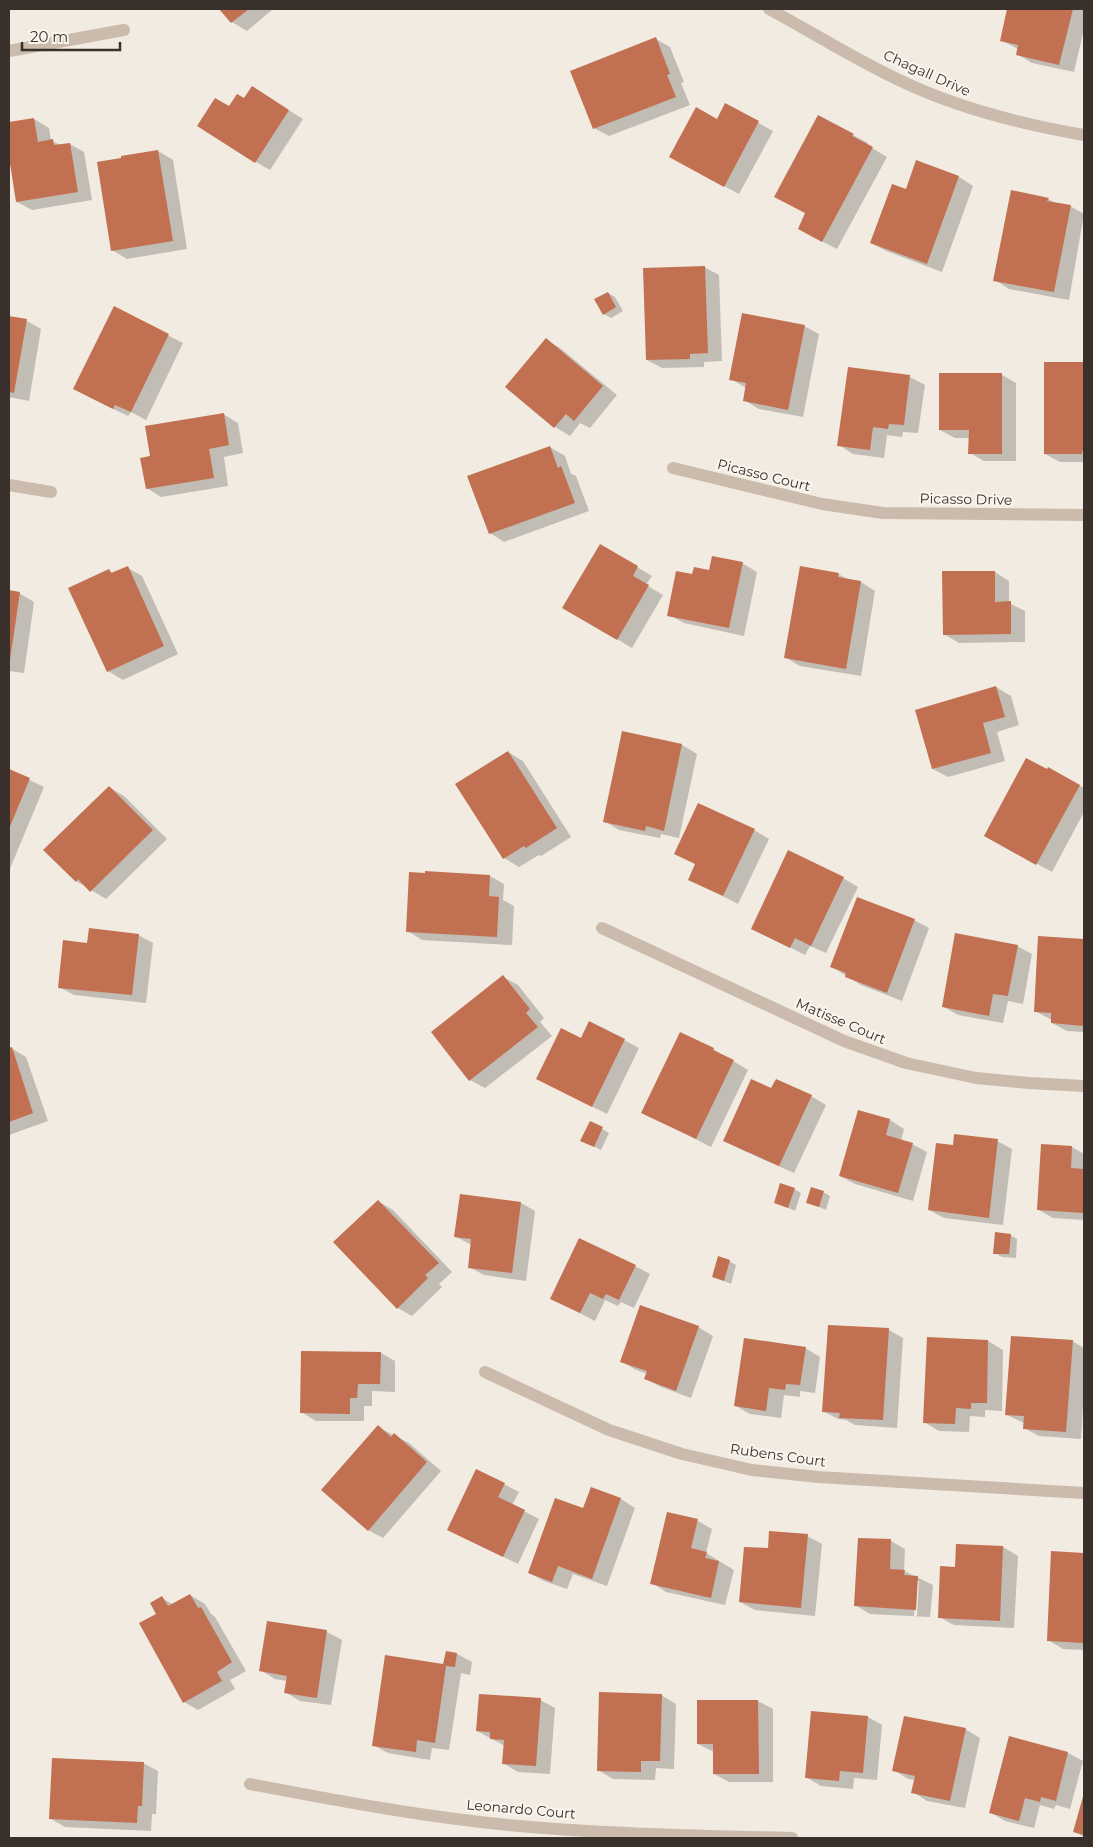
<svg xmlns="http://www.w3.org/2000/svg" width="1093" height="1847" viewBox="0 0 1093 1847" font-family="Montserrat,sans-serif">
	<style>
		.shadow { fill: #0003; fill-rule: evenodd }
		.building { fill: #c17051 }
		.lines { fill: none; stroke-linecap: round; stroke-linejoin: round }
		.minor { stroke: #cabbad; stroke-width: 12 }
		.labels { text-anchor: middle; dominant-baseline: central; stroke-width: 4; stroke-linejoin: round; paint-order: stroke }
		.street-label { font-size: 14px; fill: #39302b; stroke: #faf5ed }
	</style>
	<rect width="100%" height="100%" fill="#f2ebe1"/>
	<path class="shadow" d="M219,9H273L247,31L232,22Z
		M1009,9H1084V29L1074,72L1032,63L1017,54L1018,49L1001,40Z
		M656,39L670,47L684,82L681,83L690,105L609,136L594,128Z
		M266,96L303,119L270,170L256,162L230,107L244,99Z
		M726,105L773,131L739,194L685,165L717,120Z
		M34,119L49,128L51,141L61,145L70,144L84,152L92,200L32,210L17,202L9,150V123Z
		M853,135L868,143L867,145L887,157L837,249L814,237L807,213L790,204Z
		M158,151L173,160L187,249L127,259L112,250L122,157Z
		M959,177L973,186L942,272L886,251L871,243Z
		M1048,199L1057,204L1070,206L1084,214L1069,300L1009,289L995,280Z
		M704,267L719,275L722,361L704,362V367L662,368L647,360Z
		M608,293L615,297L623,311L611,318L604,314Z
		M114,308L183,343L146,420L131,412L128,416L89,397Z
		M9,317L27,321L41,329L29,401L9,397Z
		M804,326L819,334L803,417L759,409L744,400L746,388L731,379Z
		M546,340L560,348L617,395L590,428L580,423L570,436L555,427L506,386Z
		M1045,363H1084V462H1060L1045,454Z
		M850,368L910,377L925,385L918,433L903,432L902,437L887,435L884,458L853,454L839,445Z
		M1002,375L1016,383V461H984L970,453V438H955L940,430Z
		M223,414L238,423L243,453L224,457L228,486L161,497L147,488L151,457Z
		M550,447L565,456L571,474L576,476L589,511L504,542L490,533Z
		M600,545L652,576L646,585L663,595L632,648L563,607Z
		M742,563L757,572L744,636L684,623L669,615L693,575Z
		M128,568L142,576L178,654L123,680L108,671L70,588L109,570L114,574Z
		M995,572L1009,581V603L1025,611V642L959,643L944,634Z
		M838,574L849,580L861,582L875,591L861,676L800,666L785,657Z
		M9,591L19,593L34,602L24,673L9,671Z
		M996,687L1011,696L1019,725L997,732L1005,761L948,777L933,769Z
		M623,733L682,745L697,754L679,838L661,834L660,838L619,830L604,821Z
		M508,752L523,761L571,837L541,856L539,855L519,867L504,858L457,784Z
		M1049,769L1084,788V812L1052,872L1000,844Z
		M9,770L44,787L9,871Z
		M109,787L124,796L167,839L106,899L76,881Z
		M754,830L769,839L738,904L689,879Z
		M490,876L504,884L503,900L514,906L512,945L422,940L408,931Z
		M843,878L858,887L826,953L810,946L805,955L752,928Z
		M914,920L929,928L902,1001L861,985L832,967Z
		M138,935L153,943L146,1003L74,995L59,987Z
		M1039,938L1084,940V1032L1067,1031L1052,1023V1020L1035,1011Z
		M1017,946L1032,954L1023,1004L1008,1001L1003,1023L958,1015L944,1007Z
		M503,977L518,985L544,1018L540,1022L552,1036L485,1088L470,1080Z
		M581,1039L624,1040L639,1048L607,1114L537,1079Z
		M11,1048L26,1057L48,1121L9,1135V1049Z
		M713,1049L748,1070L711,1147L643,1112Z
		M772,1090L811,1096L826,1105L794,1173L740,1149L725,1140Z
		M890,1120L904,1129L901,1141L912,1144L927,1152L913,1201L855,1184L840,1176Z
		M590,1122L609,1133L601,1150L589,1144Z
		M997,1141L1012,1149L1003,1225L944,1218L929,1210L954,1147Z
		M1072,1147L1084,1154V1220L1053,1218L1039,1210Z
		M794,1189L801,1193L795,1211L775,1202Z
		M823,1192L830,1196L826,1210L807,1202Z
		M378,1201L393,1210L452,1272L439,1284L442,1287L412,1316L398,1308Z
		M521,1203L535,1211L526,1281L484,1275L469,1267L472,1245L456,1237Z
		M1010,1235L1017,1239L1016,1258L1002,1257L995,1253Z
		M729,1261L736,1265L731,1284L713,1276Z
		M635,1266L650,1274L634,1308L621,1302L618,1306L605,1300L595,1321L552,1299Z
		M698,1327L713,1336L691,1398L661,1387L646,1379L648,1374L636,1370L621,1361Z
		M889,1330L903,1338L897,1428L855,1425L846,1420L838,1419L823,1411Z
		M928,1338L988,1341L1003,1350L1002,1411L985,1410V1417L970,1416L969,1432L939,1431L924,1422Z
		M1072,1341L1084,1348V1389L1081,1439L1039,1436L1024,1428V1423L1007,1415Z
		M805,1348L820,1357L815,1393L800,1391V1397L784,1395L781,1418L750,1414L736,1406Z
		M381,1353L395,1361V1392L372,1391V1406H364V1421H316L301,1412Z
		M378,1427L409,1443L441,1471L383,1538L368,1530Z
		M504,1484L519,1492L512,1505L539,1519L518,1564L449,1530Z
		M592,1489L621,1499L635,1508L607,1586L573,1574L567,1589L544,1581L529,1573L584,1510Z
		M698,1521L712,1529L706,1553L734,1570L725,1605L666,1592L652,1583Z
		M807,1536L822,1544L815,1616L755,1610L740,1602L769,1550Z
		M891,1541L905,1549L904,1571L933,1585L930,1617L870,1614L855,1605ZM917,1581H919L917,1616H914Z
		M958,1545L1003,1547L1018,1556L1014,1628L954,1625L939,1617L957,1568Z
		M1053,1553L1084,1554V1650L1063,1649L1048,1640Z
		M190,1595L205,1604L211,1614L215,1617L246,1671L230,1680L235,1689L198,1710L184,1702L157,1614L162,1598L174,1605Z
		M268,1623L327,1632L342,1640L331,1705L300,1701L285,1692L287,1681L275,1679L260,1670Z
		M447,1653L457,1654L472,1662L470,1675L461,1673L449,1750L432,1748L430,1760L388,1753L373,1745L444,1665Z
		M661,1695L676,1704L674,1769L656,1768L655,1780L613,1779L598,1770Z
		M540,1700L555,1708L550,1774L518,1772L503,1763L505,1746L477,1731Z
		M698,1701H758L773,1709V1782H729L714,1774V1752L698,1744Z
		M868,1717L882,1725L877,1780L854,1778L853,1789L821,1786L806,1777Z
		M965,1729L980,1738L965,1808L927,1801L913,1792L915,1780L908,1779L894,1770Z
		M1010,1737L1068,1753L1083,1761L1070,1809L1056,1805L1054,1809L1040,1805L1034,1828L1005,1821L990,1812Z
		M143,1763L158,1771L156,1814H152L151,1831L65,1827L51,1819Z
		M1084,1795V1837L1074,1831Z"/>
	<path class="building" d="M219,9H249L231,23Z
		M1007,9H1073L1059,65L1016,55L1018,45L1000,41Z
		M656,37L670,74L667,75L676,97L593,129L570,71Z
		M252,86L289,110L255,163L197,126L215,98L229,106L237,94L244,98Z
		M725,103L759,121L724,187L669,157L696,107L717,119Z
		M818,115L854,134L852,136L873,147L822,242L798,229L805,213L774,197Z
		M34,118L38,142L53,139L54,145L70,143L78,192L16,202L9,157V122Z
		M158,150L173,241L111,251L97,162L121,158V156Z
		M916,160L959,176L927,264L870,243L892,184L906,189Z
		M1011,190L1049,198L1047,201L1071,205L1054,292L993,281Z
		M705,266L708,353L690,354V359L646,360L643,268Z
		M608,292L616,307L603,315L594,299Z
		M114,306L169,334L131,412L115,405L113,409L73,389Z
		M742,313L805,325L788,410L743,401L746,383L729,380Z
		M9,316L27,319L14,393L9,392Z
		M546,338L603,386L574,421L566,414L554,428L505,387Z
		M1044,362H1084V451H1082V454H1044Z
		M848,367L910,375L904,425L889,424L888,429L873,427L870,450L837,446Z
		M939,373H1002V454H968L969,430H939Z
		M224,413L229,445L209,449L214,478L146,489L140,458L150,456L145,426Z
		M550,446L558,468L561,466L575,503L489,534L467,476Z
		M600,544L638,566L633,576L649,585L617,640L562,608Z
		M712,556L743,562L729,628L667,616L676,571L692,574L694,567L709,570Z
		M128,566L164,646L107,672L68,588L109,569L111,573Z
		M800,566L839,573L838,577L861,581L846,669L784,658Z
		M942,571H995V602L1011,601V634L943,635Z
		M9,590L20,592L10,660H9Z
		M996,686L1005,717L983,723L991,753L932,769L915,710Z
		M622,731L682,744L664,831L646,826L645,831L603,822Z
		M508,751L557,828L526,848L524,846L503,859L455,784Z
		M1026,758L1047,769L1048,767L1080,785L1036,865L984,836Z
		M9,769L30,778L9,829Z
		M109,786L153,830L90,892L78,879L76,882L43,850Z
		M698,803L755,829L723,896L688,880L695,864L674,854Z
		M788,850L844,877L811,946L795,938L790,948L751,929Z
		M425,871L490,875L489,896L499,897L497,937L406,932L409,872L425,873Z
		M857,897L915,919L887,993L845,977L846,973L830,967Z
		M89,928L139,934L132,995L58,988L63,940L87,943Z
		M955,933L1018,945L1008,996L993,994L989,1016L942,1007Z
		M1038,936L1084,939V1026L1051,1023V1013L1034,1012Z
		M503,975L530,1009L526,1013L538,1027L469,1081L431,1032Z
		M589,1021L625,1039L592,1107L536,1079L561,1028L581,1038Z
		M680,1032L714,1048L713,1050L734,1060L696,1139L641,1113Z
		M12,1047L33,1113L9,1122V1048Z
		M751,1079L771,1088L776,1079L812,1095L779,1166L723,1141Z
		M858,1110L890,1119L886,1135L913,1143L898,1193L839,1176Z
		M590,1121L603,1127L594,1147L580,1141Z
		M954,1134L998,1139L989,1218L928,1210L936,1143L953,1145Z
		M1041,1144L1072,1146L1071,1168L1084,1169V1213L1037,1210Z
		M780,1183L795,1188L788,1208L774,1203Z
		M811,1187L824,1191L819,1207L806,1203Z
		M460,1194L521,1202L512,1273L468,1268L471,1239L454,1237Z
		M378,1200L439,1263L425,1275L428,1278L397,1309L333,1242Z
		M995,1232L1011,1234L1009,1254H993Z
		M579,1238L636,1265L619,1300L606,1294L603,1299L590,1293L580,1313L550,1299Z
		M718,1256L730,1260L724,1281L712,1277Z
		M640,1305L699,1326L676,1391L644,1379L647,1371L620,1362Z
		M828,1325L889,1328L883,1420L839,1418L840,1413L822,1412Z
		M1011,1336L1073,1340L1066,1432L1023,1429L1024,1416L1005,1415Z
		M927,1337L988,1340L987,1403H971V1409L956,1408L955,1424L923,1423Z
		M744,1338L806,1347L800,1385L786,1384L785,1390L769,1388L766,1411L734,1406Z
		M301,1351L381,1352L380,1384H358L357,1398H350V1414L300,1413Z
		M378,1425L391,1437L394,1433L427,1462L368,1531L321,1490Z
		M476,1469L505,1483L498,1497L525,1510L503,1557L447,1530Z
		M591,1487L621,1498L592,1579L558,1566L552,1582L528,1573L555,1498L583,1508Z
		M667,1512L698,1519L691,1548L707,1552L705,1558L719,1561L711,1598L650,1584Z
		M769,1531L808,1534L801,1608L739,1602L744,1547L768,1548Z
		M858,1538L891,1539L890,1569L905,1570L904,1575L918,1576L916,1610L854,1606Z
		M956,1544L1003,1546L1000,1621L938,1618L940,1566L955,1567Z
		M1051,1551L1084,1553V1643L1047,1641Z
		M190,1594L198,1608L201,1607L232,1662L217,1672L222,1681L183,1703L139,1623L156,1614L150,1603L162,1596L168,1606Z
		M267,1621L327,1630L317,1698L284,1693L287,1676L259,1671Z
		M446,1651L457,1653L455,1667L446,1666L435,1743L417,1740L416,1752L372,1746L385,1655L443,1664Z
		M599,1692L662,1694L660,1761H641V1772L597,1771Z
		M479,1694L541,1698L536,1766L502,1764L504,1740L490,1739V1732L476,1731Z
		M697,1700H758L759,1774H713V1744H697Z
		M811,1711L868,1716L863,1773L840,1771L839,1781L805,1778Z
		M904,1716L966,1728L950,1801L911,1793L915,1776L892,1771Z
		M1009,1736L1068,1752L1056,1801L1041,1797L1040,1802L1025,1798L1019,1821L989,1813Z
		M52,1758L144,1762L142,1806H138L137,1823L49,1819Z
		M1084,1793V1835L1073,1832Z"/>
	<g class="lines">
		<path class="minor" d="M769,9C812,32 854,59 899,80C957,108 1020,124 1084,135
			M9,51L124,30
			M673,468L822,504L883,513L1084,515
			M9,485L51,492
			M602,928L844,1041L906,1063L976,1078L1029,1083L1084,1086
			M485,1372L609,1430L682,1454L752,1470L818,1477L1084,1493
			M250,1784C339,1801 429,1818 519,1826C610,1834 701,1836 792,1838"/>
	</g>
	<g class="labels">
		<g class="street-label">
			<text transform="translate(927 73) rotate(24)">Chagall Drive</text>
			<text transform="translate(764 475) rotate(14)">Picasso Court</text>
			<text transform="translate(966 499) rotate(1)">Picasso Drive</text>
			<text transform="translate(841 1021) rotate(23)">Matisse Court</text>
			<text transform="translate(778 1455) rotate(8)">Rubens Court</text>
			<text transform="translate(521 1809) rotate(5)">Leonardo Court</text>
		</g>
	</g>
	<rect width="1093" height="1847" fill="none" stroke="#39302b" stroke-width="20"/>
	<path d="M22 42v8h98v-8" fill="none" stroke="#39302b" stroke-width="2.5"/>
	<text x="30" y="42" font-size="15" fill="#39302b" stroke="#faf5ed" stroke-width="4" paint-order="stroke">20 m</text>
</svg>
